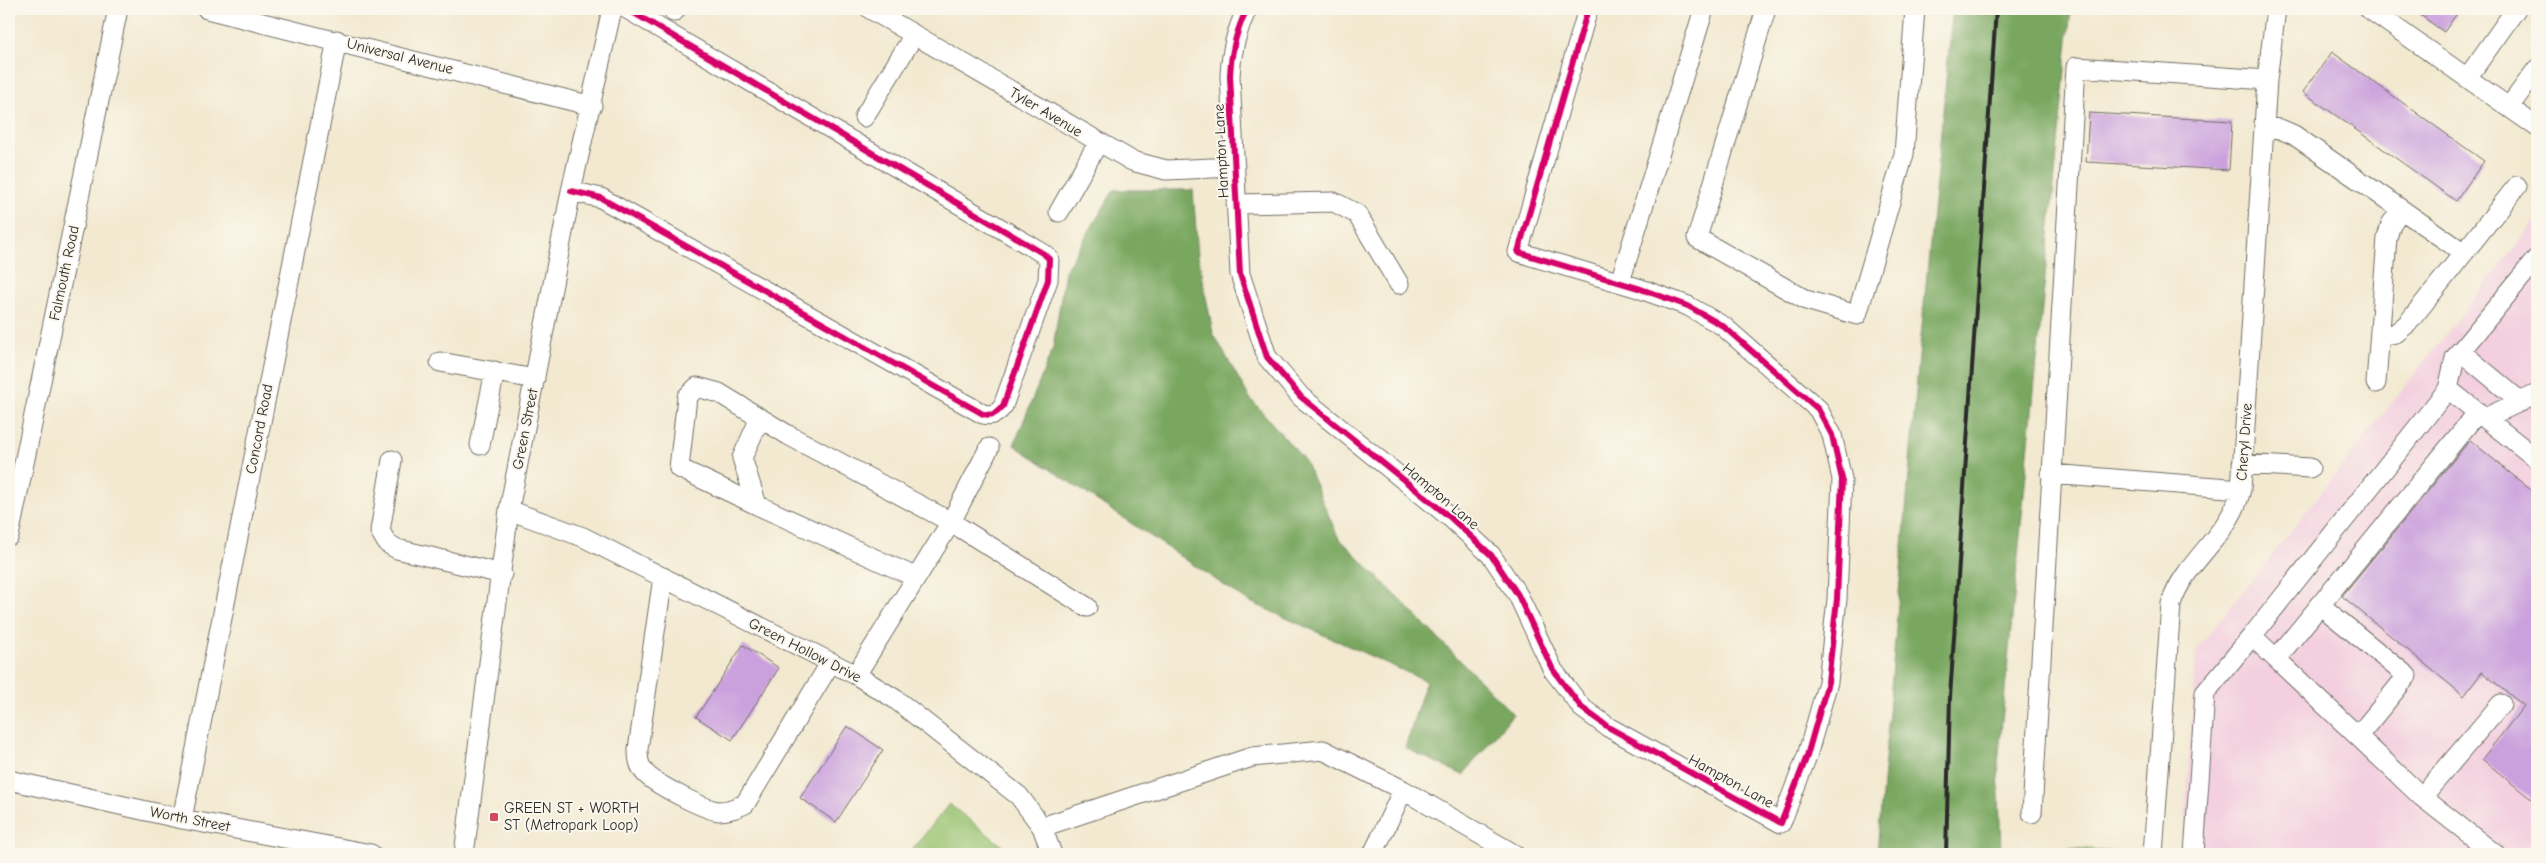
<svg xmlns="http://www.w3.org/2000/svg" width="2546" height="863" viewBox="0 0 2546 863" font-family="'Comic Neue',sans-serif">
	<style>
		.built { fill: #f3cfdf }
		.green { fill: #97c16e; stroke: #61764c }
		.forest { fill: #79a761; stroke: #526946 }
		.building { fill: #cba1dd }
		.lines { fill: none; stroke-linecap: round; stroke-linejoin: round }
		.minor-casing { stroke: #716e65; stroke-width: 21 }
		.minor { stroke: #fff; stroke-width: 19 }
		.rail { stroke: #2b2b2b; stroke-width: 4 }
		.cycleway-casing { stroke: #fbf7ec; stroke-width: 9 }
		.cycleway { stroke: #d6006c; stroke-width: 6 }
		.poi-dot { fill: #d1495b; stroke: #fbf7ec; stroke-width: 2 }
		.labels { text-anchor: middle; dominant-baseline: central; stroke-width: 4; stroke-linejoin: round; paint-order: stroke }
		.street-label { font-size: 15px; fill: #2b2b2b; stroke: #fbf7ec }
		.poi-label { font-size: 15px; fill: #2b2b2b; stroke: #fbf7ec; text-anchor: start }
	</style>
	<rect width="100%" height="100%" fill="#fbf7ec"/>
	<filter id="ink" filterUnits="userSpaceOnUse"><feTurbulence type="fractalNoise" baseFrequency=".02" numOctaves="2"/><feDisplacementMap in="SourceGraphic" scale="10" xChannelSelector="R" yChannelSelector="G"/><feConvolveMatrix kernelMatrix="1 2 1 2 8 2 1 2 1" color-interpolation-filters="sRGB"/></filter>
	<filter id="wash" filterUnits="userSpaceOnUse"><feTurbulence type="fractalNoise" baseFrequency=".0096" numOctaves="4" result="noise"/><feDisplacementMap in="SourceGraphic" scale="20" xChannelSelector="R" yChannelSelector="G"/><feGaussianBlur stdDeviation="1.12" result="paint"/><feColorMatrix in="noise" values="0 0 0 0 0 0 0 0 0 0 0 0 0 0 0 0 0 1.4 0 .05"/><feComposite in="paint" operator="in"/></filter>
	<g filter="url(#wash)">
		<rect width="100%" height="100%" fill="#f2e9d0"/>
		<path class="built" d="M2537,219V854H2183L2196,651Z"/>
		<path class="green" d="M949,804L1013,854H909Z
			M2069,848L2123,851V854H2068Z"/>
		<path class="forest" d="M1953,9H2071L1998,763L2001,854H1877L1919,356Z
			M1114,190H1193L1198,256L1213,333L1249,397L1305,461L1338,537L1513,714L1463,775L1405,748L1426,681L1246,600L1014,445L1053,348L1065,271Z"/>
		<g id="blocks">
			<path class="building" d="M2412,9H2460L2444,32Z
				M2332,52L2484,161L2456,201L2303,92Z
				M2089,113L2232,121L2229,170L2086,162Z
				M2470,440L2537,495V804L2482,759L2524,706L2482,672L2464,696L2342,596Z
				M743,645L779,668L732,740L696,717Z
				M847,726L883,750L836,822L800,798Z"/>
		</g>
	</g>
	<g filter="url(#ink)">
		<use href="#blocks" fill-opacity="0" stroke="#716e65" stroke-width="1"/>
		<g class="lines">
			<g class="minor-casing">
				<path id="minor" d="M207,9L592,106
					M870,9L1132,161L1166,170L1235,167
					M1247,9C1236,31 1231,51 1230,76L1240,274L1267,357L1301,397L1451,518L1491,555L1518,595L1553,670L1582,708L1608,727L1781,823L1807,756L1828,682L1837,599L1842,479L1832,435L1818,409L1723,326L1688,306L1638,288L1518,252L1588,9
					M1766,9L1697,238L1806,300L1857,315L1904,154L1915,9
					M2369,9L2537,127
					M674,12L676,9
					M2467,78L2516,9
					M2509,107L2537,69
					M864,117L914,35
					M2264,127L2280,129L2294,135L2464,253
					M571,191L601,198L983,414C993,416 996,414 1003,406L1048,280L1049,259L1044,254L627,9
					M1236,204L1334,202L1357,214L1399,284
					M1059,212L1098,143
					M1620,282L1704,9
					M2380,336L2396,333L2408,323L2517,186
					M2460,351L2521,402
					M440,362L535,379
					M2376,383L2387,238L2391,224L2401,210
					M2448,389L2537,459
					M760,418L742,458L757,505L915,577
					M2485,418L2537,394
					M480,445L495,371
					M392,460L380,531L387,543L397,549L502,574
					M2242,464L2310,468
					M2051,474L2241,489
					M757,505L679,468L687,397L697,387L719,393L788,435L951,522L1087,607
					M509,510L583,537L856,675L895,699L1019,796L1042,827L1052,854
					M9,536L118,9
					M663,577L638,749C638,759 639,767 646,774C657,785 705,810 719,811C729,811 736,808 745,804L831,662
					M2320,605L2407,676L2358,736
					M2276,659L2478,412
					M856,675L951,522L989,448
					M9,780L182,819L371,854
					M2422,797L2501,704
					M2032,813L2076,67L2267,80
					M182,819L337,40
					M1042,827L1252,757L1323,750L1403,790L1514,854
					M464,854L509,510L571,191L612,9
					M1373,854L1403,790
					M2153,854L2171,604C2184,561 2232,534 2241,489L2267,80L2276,9
					M2194,854L2205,693L2252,636
					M2495,854L2422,797L2252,636L2448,389L2455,358L2537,258"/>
			</g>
			<use href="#minor" class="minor"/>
			<path class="rail" d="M1946,854L1950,697L1996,9"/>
			<g class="cycleway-casing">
				<path id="cycleway" d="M1247,9C1236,31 1231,51 1230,76L1240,274L1267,357L1301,397L1451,518L1491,555L1518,595L1553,670L1582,708L1608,727L1781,823L1807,756L1828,682L1837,599L1842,479L1832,435L1818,409L1723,326L1688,306L1638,288L1518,252L1588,9
					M571,191L601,198L983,414C993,416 996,414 1003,406L1048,280L1049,259L1044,254L627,9"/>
			</g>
			<use href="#cycleway" class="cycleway"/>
		</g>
	</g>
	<rect class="poi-dot" x="489" y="812" width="10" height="10" rx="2.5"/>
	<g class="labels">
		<g class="street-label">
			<text transform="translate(400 56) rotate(14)">Universal Avenue</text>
			<text transform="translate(1046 112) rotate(31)">Tyler Avenue</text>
			<text transform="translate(1221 151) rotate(-93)">Hampton Lane</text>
			<text transform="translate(64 273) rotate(-78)">Falmouth Road</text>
			<text transform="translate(259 429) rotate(-79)">Concord Road</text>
			<text transform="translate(525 429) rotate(-79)">Green Street</text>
			<text transform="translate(2244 442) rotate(-86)">Cheryl Drive</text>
			<text transform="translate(1441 496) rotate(40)">Hampton Lane</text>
			<text transform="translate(805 650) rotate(27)">Green Hollow Drive</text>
			<text transform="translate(1731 781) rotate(29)">Hampton Lane</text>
			<text transform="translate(190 819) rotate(11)">Worth Street</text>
		</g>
		<g class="poi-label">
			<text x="504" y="808">GREEN ST + WORTH<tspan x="504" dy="17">ST (Metropark Loop)</tspan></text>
		</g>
	</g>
	<rect width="2546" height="863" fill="none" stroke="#fbf7ec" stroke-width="30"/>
</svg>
